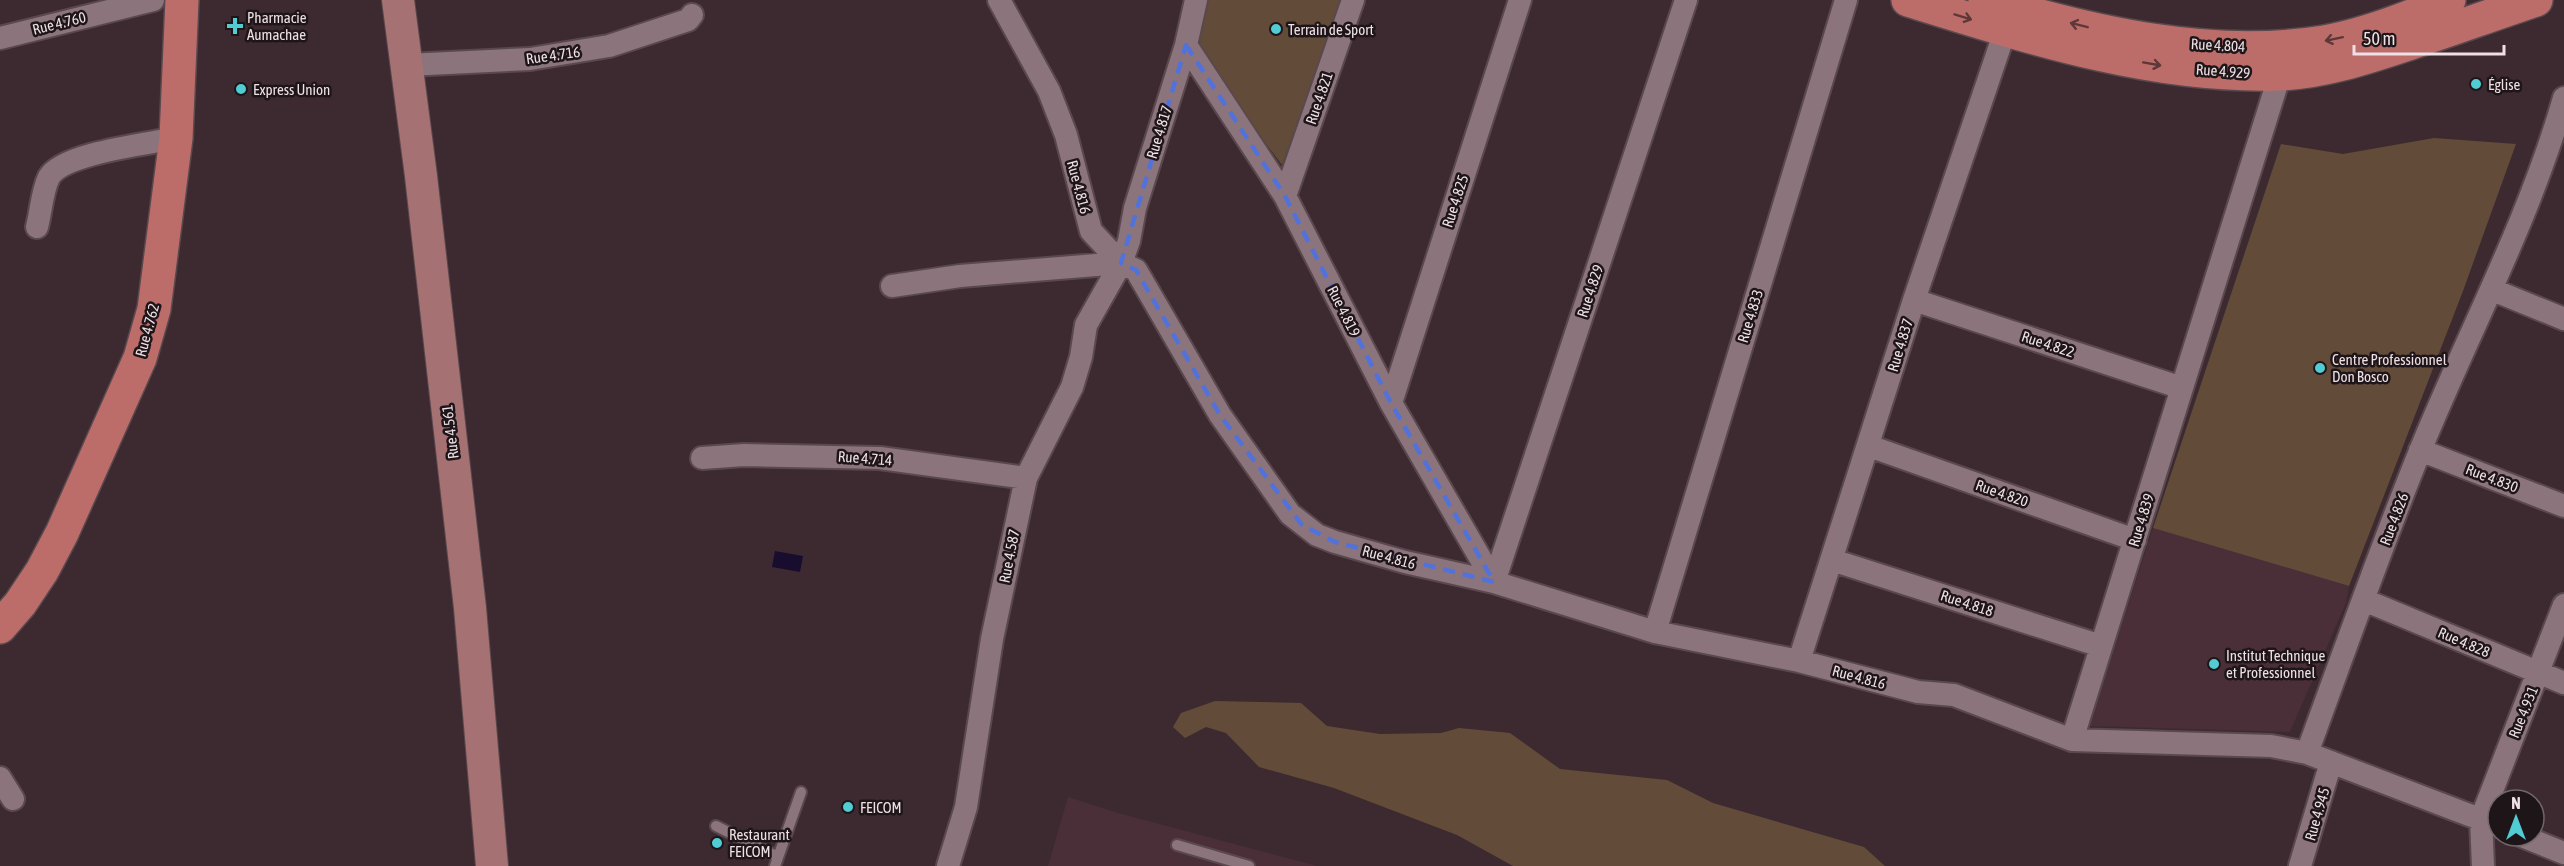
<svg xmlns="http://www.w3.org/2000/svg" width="2564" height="866" viewBox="0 0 2564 866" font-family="'Asap Condensed',sans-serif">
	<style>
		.built { fill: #4a2f38 }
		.green { fill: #634b39 }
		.water { fill: #180d2f }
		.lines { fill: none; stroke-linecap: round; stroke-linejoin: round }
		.service-casing { stroke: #59484d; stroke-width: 14 }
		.minor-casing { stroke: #59484d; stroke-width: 26 }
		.secondary-casing { stroke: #59484d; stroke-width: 34 }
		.primary-casing { stroke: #59484d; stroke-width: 36 }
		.service { stroke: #8c747c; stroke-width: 10 }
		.minor { stroke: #8c747c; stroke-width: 22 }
		.secondary { stroke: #a57172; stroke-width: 32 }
		.primary { stroke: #bd6d69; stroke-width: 33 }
		.oneway { stroke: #5e3838 }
		.marked { fill: none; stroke: #5172db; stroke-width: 4.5; stroke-dasharray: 12 8; stroke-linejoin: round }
		.poi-dot { fill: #51ccd3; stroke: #1e1518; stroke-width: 2 }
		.labels { text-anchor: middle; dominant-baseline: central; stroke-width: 5; stroke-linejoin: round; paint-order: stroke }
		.poi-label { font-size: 15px; fill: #eee0e5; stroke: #1e1518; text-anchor: start }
		.street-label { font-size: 15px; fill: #eee0e5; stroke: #1e1518 }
	</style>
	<rect width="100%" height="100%" fill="#3d2a30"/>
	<path class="built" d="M2153,528L2349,586L2346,603L2290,732L2089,726Z
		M1068,797L1118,813L1317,866H1048Z"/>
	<path class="green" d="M1204,0H1343L1282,165L1190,43Z
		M2434,138L2516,144L2463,291L2349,586L2153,528L2281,144L2343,154Z
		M1215,701L1301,703L1327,726L1380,734L1441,733L1459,728L1510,733L1560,769L1667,780L1713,803L1864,847L1885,866H1513L1457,835L1334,788L1259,767L1226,733L1206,727L1185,738L1173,727L1181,713Z"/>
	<path class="water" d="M775,551L803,556L800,572L772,567Z"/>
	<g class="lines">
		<g class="service-casing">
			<path id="service" d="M716,826L778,857
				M1177,845L1249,866
				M775,866L801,792"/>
		</g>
		<g class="minor-casing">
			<path id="minor" d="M999,0L1049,91L1066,135L1091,231L1121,263L1136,270L1220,415L1290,514L1317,535L1335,542L1405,562L1494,582L1655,632L1799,661L1918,692L1954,695L2072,740
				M0,38L153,0
				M1186,45L1285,196L1391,403L1494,582
				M407,65L530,59L609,46L688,20L692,15
				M2280,74L2072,740L2271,746L2307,753L2498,826
				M1285,196L1353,0
				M37,227C41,212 42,191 49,177C63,153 148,144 176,138
				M892,286L960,276L1121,263
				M2493,290L2564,319
				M1914,300L2182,388
				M1391,403L1520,0
				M1869,446L2135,540
				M2420,450L2564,506
				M702,458L744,455L880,458L1026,478
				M1832,560L2101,646
				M1494,582L1686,0
				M2364,600L2564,683
				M1655,632L1846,0
				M1799,661L1914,300L2005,31
				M2307,753C2344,652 2380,550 2420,451C2468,333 2529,221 2564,98
				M0,778L13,799
				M2522,836L2564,853
				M948,866L966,807L992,639L1026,478L1072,387L1081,357L1086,325L1121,263L1129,241L1135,208L1186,45L1196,0
				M2300,866L2331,762
				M2483,866L2481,819L2564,605"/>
		</g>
		<g class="secondary-casing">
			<path id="secondary" d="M398,0L421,176L470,608L492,866"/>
		</g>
		<g class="primary-casing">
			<path id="primary" d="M1908,0C2027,37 2152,78 2279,74C2325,72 2369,57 2411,43C2453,29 2494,14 2536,0
				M1985,0C2093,33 2211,60 2324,42C2368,34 2409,18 2449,0
				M0,627L20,604L42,571L62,533L140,358L154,309L176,138L182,0"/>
		</g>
		<use href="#service" class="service"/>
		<use href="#minor" class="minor"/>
		<use href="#secondary" class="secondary"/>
		<use href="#primary" class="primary"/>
	</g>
	<defs><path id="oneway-shaft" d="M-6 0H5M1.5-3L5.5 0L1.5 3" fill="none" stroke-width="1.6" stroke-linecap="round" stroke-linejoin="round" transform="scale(1.5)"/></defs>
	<g class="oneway">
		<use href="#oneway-shaft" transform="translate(1963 17) rotate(17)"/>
		<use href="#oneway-shaft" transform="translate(2079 25) rotate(-166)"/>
		<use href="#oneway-shaft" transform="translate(2334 39) rotate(168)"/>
		<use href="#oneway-shaft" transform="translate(2152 64) rotate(10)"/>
	</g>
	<path class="marked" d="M1186,45L1285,196L1391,403L1494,582L1335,542L1302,525L1220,415L1136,270L1121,263Z"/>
	<g class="poi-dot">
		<path d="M232 17h6v6h6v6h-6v6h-6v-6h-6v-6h6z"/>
		<circle cx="1276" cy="29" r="6"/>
		<circle cx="2476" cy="84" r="6"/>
		<circle cx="241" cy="89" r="6"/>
		<circle cx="2320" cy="368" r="6"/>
		<circle cx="2214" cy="664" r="6"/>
		<circle cx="848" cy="807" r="6"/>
		<circle cx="717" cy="843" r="6"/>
	</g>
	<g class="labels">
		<g class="poi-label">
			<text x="247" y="17">Pharmacie<tspan x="247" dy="17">Aumachae</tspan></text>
			<text x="1288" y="29">Terrain de Sport</text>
			<text x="2488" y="84">Église</text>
			<text x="253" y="89">Express Union</text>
			<text x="2332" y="359">Centre Professionnel<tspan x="2332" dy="17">Don Bosco</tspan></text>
			<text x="2226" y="655">Institut Technique<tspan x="2226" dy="17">et Professionnel</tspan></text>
			<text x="860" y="807">FEICOM</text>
			<text x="729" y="834">Restaurant<tspan x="729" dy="17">FEICOM</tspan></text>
		</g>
		<g class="street-label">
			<text transform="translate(59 23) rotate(-14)">Rue 4.760</text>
			<text transform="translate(2218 45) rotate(3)">Rue 4.804</text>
			<text transform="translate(553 55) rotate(-8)">Rue 4.716</text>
			<text transform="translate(2223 71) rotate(4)">Rue 4.929</text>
			<text transform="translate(1319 98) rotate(-71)">Rue 4.821</text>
			<text transform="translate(1159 132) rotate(-73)">Rue 4.817</text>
			<text transform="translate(1079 187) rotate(75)">Rue 4.816</text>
			<text transform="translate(1455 201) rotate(-72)">Rue 4.825</text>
			<text transform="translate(1590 291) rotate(-72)">Rue 4.829</text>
			<text transform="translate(1344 311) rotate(63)">Rue 4.819</text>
			<text transform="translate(1750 316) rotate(-73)">Rue 4.833</text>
			<text transform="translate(147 330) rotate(-75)">Rue 4.762</text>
			<text transform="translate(2048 344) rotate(18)">Rue 4.822</text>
			<text transform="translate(1900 345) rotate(-73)">Rue 4.837</text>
			<text transform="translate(450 432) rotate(-97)">Rue 4.561</text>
			<text transform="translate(865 458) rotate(4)">Rue 4.714</text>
			<text transform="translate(2492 478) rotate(21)">Rue 4.830</text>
			<text transform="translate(2002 493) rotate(19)">Rue 4.820</text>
			<text transform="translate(2394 519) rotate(-69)">Rue 4.826</text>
			<text transform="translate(2141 520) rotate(-73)">Rue 4.839</text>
			<text transform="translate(1009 556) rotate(-79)">Rue 4.587</text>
			<text transform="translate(1389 557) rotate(15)">Rue 4.816</text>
			<text transform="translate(1967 603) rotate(18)">Rue 4.818</text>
			<text transform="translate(2464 642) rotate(23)">Rue 4.828</text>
			<text transform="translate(1859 677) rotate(15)">Rue 4.816</text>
			<text transform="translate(2523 712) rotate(-68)">Rue 4.931</text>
			<text transform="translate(2317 814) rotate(-74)">Rue 4.945</text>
		</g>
	</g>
	<g transform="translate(2516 818)"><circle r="28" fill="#1e1518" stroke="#71666a" stroke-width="1.5"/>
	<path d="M0-4.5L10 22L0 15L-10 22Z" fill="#51ccd3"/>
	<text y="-9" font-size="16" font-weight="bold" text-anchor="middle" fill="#eee0e5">N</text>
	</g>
	<path d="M2354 45v9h150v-9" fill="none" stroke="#eee0e5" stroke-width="3"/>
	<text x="2363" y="45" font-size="18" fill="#eee0e5" stroke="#1e1518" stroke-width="4.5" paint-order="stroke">50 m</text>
</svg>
